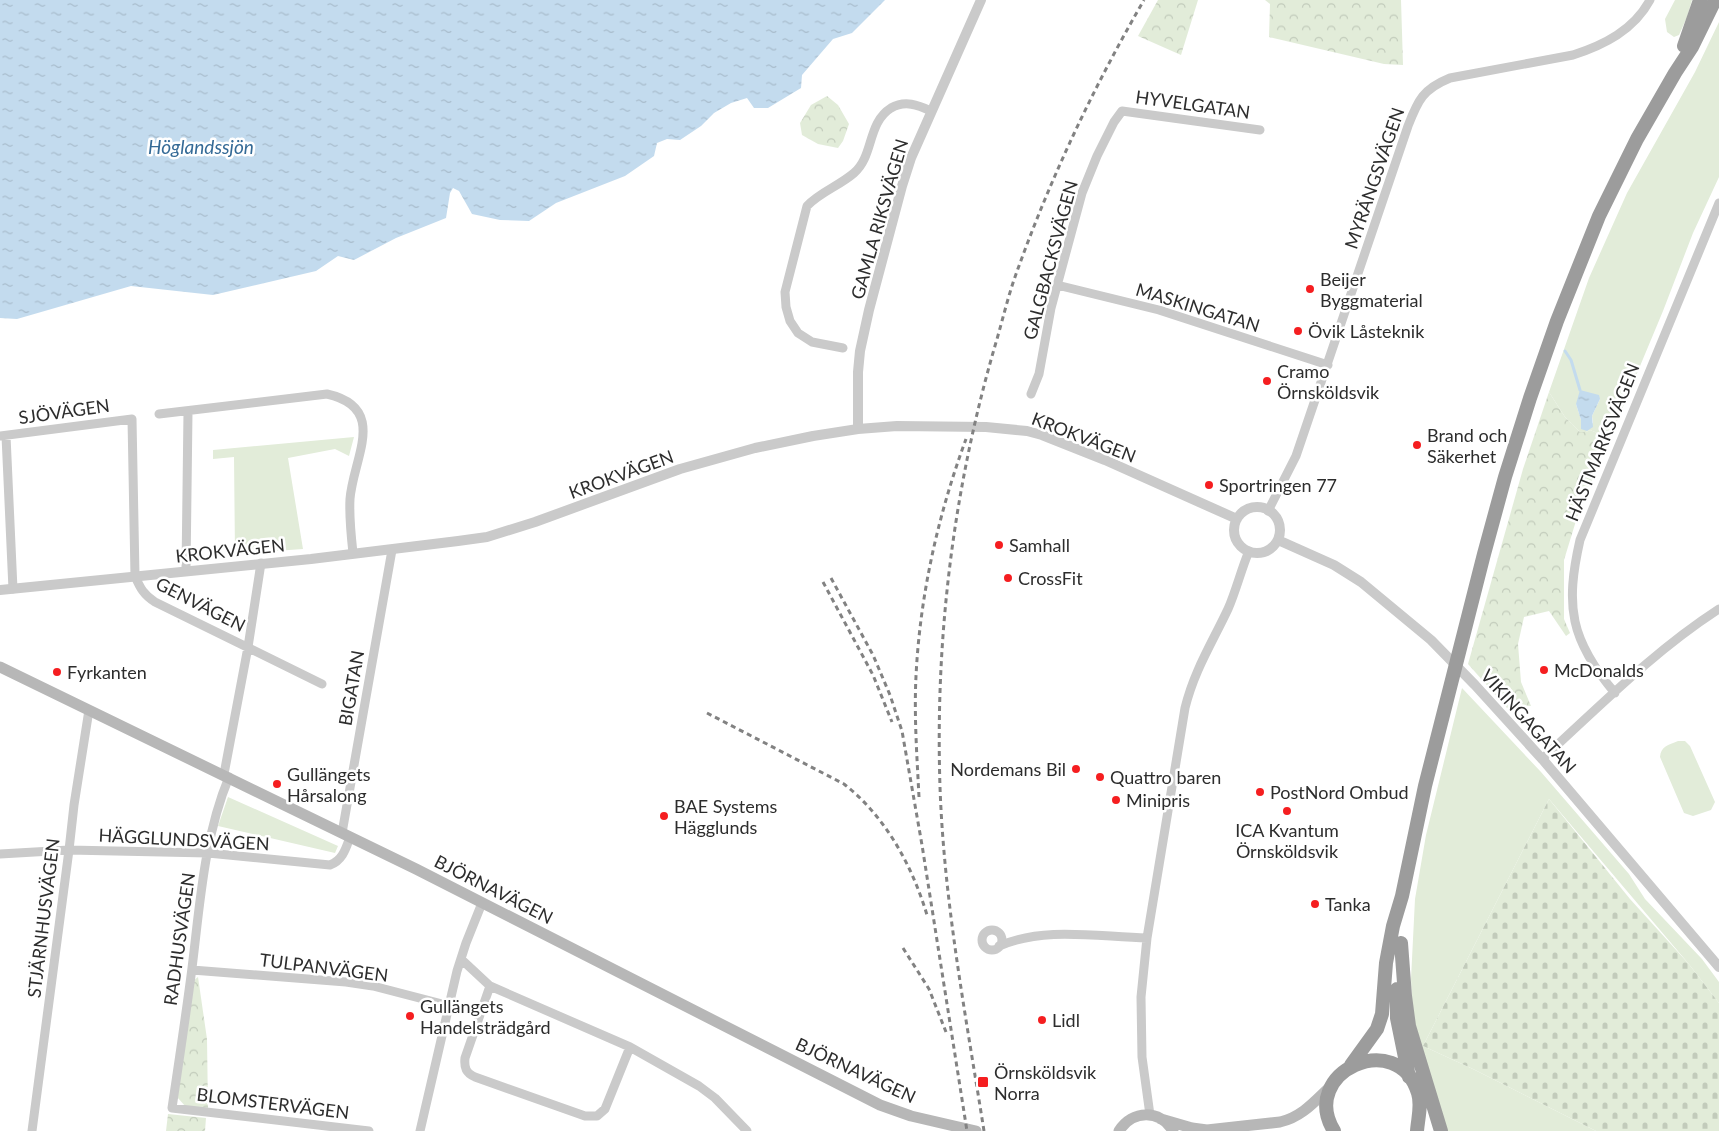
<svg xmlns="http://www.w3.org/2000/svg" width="1719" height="1131" viewBox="0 0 1719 1131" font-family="Lato,sans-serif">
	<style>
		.grass { fill: #e2ecd9; fill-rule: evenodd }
		.forest { fill: url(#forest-crowns) }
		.cemetery { fill: url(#cemetery-stones) }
		.water { fill: url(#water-ripples) }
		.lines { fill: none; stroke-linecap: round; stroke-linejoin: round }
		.stream { stroke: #c3dbee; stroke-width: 3 }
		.minor { stroke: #cacaca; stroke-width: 9 }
		.tertiary { stroke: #cacaca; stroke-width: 10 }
		.secondary { stroke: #b7b7b7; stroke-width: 11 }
		.trunk { stroke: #9c9c9c; stroke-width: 14 }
		.rail { stroke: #828282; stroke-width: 3; stroke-dasharray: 5 4; stroke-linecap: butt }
		.poi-dot { fill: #f51e20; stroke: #fff; stroke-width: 2 }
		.labels { text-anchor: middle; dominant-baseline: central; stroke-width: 5; stroke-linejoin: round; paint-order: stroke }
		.street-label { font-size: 18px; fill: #2d2d2d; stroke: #fff }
		.poi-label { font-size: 18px; fill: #2d2d2d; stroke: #fff; text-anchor: start }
		.water-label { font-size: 19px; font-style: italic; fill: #346a96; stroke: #fff }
	</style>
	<defs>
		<pattern id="forest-crowns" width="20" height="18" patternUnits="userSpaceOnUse" patternTransform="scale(1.25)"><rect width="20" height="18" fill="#e2ecd9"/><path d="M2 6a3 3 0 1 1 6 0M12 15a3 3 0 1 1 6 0" fill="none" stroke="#c2cbbb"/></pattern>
		<pattern id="cemetery-stones" width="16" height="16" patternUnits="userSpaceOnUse" patternTransform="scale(1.25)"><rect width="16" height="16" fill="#e2ecd9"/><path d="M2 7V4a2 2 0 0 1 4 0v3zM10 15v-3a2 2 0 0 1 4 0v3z" fill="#c2cbbb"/></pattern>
		<pattern id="water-ripples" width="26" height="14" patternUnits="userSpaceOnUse" patternTransform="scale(1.25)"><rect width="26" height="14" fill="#c3dbee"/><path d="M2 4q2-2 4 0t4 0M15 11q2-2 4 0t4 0" fill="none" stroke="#a8bccc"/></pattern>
	</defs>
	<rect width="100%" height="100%" fill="#fff"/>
	<path class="grass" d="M1675,0H1692L1687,17L1679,35L1674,37L1667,32L1665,19Z
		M1719,22V177L1693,233L1663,311L1610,438L1590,430L1586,432H1580L1565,417L1549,392L1589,278L1627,193L1695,72ZM1600,399L1592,416L1593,423L1582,429L1581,420L1576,404Z
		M354,437L349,456L335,449L288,458L303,549L235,554L234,457L213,459V450Z
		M1462,688L1541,772L1629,874L1645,899L1702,959L1719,982V1003L1688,963L1549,799L1423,1046L1475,1070L1596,1131H1436L1414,1044L1411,979L1415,899L1426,835Z
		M1678,741H1685L1690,746L1715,802L1711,810L1693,816L1684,813L1660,757C1661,746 1668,745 1678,741Z
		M228,797L338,846L335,853L218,826Z"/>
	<path class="forest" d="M1158,0H1198L1181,55L1138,36Z
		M1265,0H1401L1403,65L1384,64L1269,37L1270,4Z
		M827,96L838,105L849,124L843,141L838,148L818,144L802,135L800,123L811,105Z
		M1549,392L1565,417L1580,432H1586L1590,430L1610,438L1579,511L1564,560V619L1570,633L1566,636L1549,611L1524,617L1518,644L1521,682L1531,706L1519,705L1507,708L1468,664L1523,469Z
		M198,977L207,1039L208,1109L186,1107L177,1097L193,981Z
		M168,1114L206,1118L205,1131H166Z"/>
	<path class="cemetery" d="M1549,799L1630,899L1688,963L1719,1003V1131H1596L1475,1070L1423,1046Z"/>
	<path class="water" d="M0,0H885L852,33L833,39L802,75L801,88L768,108H754L747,98L731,103L714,113L701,126L680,140L667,139L657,143L654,156L625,176L556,203L529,221L500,220L472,214L459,191L453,188L450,193L446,218L396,238L354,260L338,256L316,271L213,295L131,286L17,319L0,318Z
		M1580,390L1599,395L1600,399L1592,416L1593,427L1587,431L1581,429V420L1576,404Z"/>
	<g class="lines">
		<path class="stream" d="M1565,351L1571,360L1580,390"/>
		<path class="minor" d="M1057,285L1159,310L1328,365
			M843,348L812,342L798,333L790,321L786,307L785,292L807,206C820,192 839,186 854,173C874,156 867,123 891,108C905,100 918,105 931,111
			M1031,394L1039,374L1051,308L1082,193L1097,156L1114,122L1122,111L1260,130
			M159,414L327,394C389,408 353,458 350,499C349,517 351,535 353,553
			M0,436L132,419L135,576C140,588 144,595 155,602L322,684
			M6,436L13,589
			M1268,511L1296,456L1408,126C1418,100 1423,89 1450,78L1573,55C1604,45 1634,30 1650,0
			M186,570L188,412
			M1615,693C1570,640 1565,606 1580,540L1719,203
			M1542,759C1599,707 1654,651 1719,609
			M224,774L248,647L261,563
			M229,777C204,837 200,904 192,968C186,1015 179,1061 172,1108L369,1131
			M342,833L392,550
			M0,854L69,850L208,853L330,865C343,860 346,848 350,837
			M982 940a10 10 0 1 1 20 0a10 10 0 1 1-20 0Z
			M999,946C1045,926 1098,937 1147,938
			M461,959L490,986L630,1047L699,1086L715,1098L747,1131
			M192,970L346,982L373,986L450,1006
			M490,986L465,1058C464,1068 466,1073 475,1077L585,1116H597L605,1109L630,1047
			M1150,1115L1142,1057L1141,997L1147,938L1185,708C1194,671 1212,643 1228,609C1236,591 1241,570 1249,551
			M32,1131L69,850L74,805L89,710
			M420,1131L457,971L466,943L482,903"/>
		<path class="tertiary" d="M858,429V372L860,351L869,310L902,186L911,158L981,0
			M1234 530a23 23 0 1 1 46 0a23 23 0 1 1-46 0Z
			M1278,540L1334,565L1361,582L1431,640L1475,685L1544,761L1719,967
			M0,590L311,559L458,541L487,537L535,522L680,469L755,448L813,436L858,429L897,426L986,427L1027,431L1042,435L1105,460L1237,519"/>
		<path class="secondary" d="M0,667L416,869L880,1105L911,1116L976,1131
			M1161,1119L1192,1128L1207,1130L1280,1122C1302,1117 1315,1101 1331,1086
			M1119,1131C1132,1110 1160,1109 1173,1131"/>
		<path class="trunk" d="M1684,46L1700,0
			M1401,943L1405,996L1409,1026L1441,1131
			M1397,989V1018L1409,1077
			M1351,1065L1377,1029L1382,1014L1386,963L1393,926L1402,896L1425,786L1484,554L1505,477L1530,398L1557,321L1599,216L1637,139L1675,73L1692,47L1715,0
			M1334,1131C1298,1072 1398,1027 1418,1093C1422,1105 1418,1118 1417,1131"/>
		<path class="rail" d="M831,578L873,655L890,695L902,731L922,845L967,1131
			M823,582L873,675L892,722
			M707,713L844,784C885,816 912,865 927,915
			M919,797C917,757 914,716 916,676C920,595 938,515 966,439
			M903,948L929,989L946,1032
			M984,1131C966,1017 944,902 940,787C935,635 954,484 997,339C1003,318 1008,297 1015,277C1049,181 1093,88 1144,0"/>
	</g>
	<g class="poi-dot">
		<circle cx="1310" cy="289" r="5"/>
		<circle cx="1298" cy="331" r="5"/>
		<circle cx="1267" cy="381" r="5"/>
		<circle cx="1417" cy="445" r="5"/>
		<circle cx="1209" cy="485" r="5"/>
		<circle cx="999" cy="545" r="5"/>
		<circle cx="1008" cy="578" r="5"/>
		<circle cx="1544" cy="670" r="5"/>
		<circle cx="57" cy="672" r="5"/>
		<circle cx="1076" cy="769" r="5"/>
		<circle cx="1100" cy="777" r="5"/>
		<circle cx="277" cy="784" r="5"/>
		<circle cx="1260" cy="792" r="5"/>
		<circle cx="1116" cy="800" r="5"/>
		<circle cx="1287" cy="811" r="5"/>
		<circle cx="664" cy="816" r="5"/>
		<circle cx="1315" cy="904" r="5"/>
		<circle cx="410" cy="1016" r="5"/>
		<circle cx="1042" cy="1020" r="5"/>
		<rect x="977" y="1076" width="12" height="12" rx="2.5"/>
	</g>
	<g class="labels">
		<g class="street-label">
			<text transform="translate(1193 104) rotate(8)">HYVELGATAN</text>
			<text transform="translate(1374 178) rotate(-71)">MYRÄNGSVÄGEN</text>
			<text transform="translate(879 219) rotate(-74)">GAMLA RIKSVÄGEN</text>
			<text transform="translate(1050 260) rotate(-75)">GALGBACKSVÄGEN</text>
			<text transform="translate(1198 307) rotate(17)">MASKINGATAN</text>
			<text transform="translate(64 411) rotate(-8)">SJÖVÄGEN</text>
			<text transform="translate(1084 437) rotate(21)">KROKVÄGEN</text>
			<text transform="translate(1602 442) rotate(-68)">HÄSTMARKSVÄGEN</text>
			<text transform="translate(621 474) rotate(-20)">KROKVÄGEN</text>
			<text transform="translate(230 550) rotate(-6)">KROKVÄGEN</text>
			<text transform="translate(201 604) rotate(27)">GENVÄGEN</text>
			<text transform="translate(351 688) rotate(-80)">BIGATAN</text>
			<text transform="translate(1529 721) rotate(48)">VIKINGAGATAN</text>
			<text transform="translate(184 839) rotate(3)">HÄGGLUNDSVÄGEN</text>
			<text transform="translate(494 889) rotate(27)">BJÖRNAVÄGEN</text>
			<text transform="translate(43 918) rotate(-83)">STJÄRNHUSVÄGEN</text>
			<text transform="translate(179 939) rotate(-82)">RADHUSVÄGEN</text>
			<text transform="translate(324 967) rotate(7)">TULPANVÄGEN</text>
			<text transform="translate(856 1070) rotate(25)">BJÖRNAVÄGEN</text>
			<text transform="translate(273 1103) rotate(7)">BLOMSTERVÄGEN</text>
		</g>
		<g class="poi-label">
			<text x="1320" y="279">Beijer<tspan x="1320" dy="21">Byggmaterial</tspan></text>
			<text x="1308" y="331">Övik Låsteknik</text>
			<text x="1277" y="371">Cramo<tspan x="1277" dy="21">Örnsköldsvik</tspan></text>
			<text x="1427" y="435">Brand och<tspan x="1427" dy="21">Säkerhet</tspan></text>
			<text x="1219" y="485">Sportringen 77</text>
			<text x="1009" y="545">Samhall</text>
			<text x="1018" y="578">CrossFit</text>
			<text x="1554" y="670">McDonalds</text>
			<text x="67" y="672">Fyrkanten</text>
			<text x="1066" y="769" text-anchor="end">Nordemans Bil</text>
			<text x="287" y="774">Gullängets<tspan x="287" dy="21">Hårsalong</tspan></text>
			<text x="1110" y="777">Quattro baren</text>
			<text x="1270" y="792">PostNord Ombud</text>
			<text x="1126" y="800">Minipris</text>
			<text x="674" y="806">BAE Systems<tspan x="674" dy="21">Hägglunds</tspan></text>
			<text x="1287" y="830" text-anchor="middle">ICA Kvantum<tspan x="1287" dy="21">Örnsköldsvik</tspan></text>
			<text x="1325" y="904">Tanka</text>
			<text x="420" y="1006">Gullängets<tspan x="420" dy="21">Handelsträdgård</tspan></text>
			<text x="1052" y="1020">Lidl</text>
			<text x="994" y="1072">Örnsköldsvik<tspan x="994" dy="21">Norra</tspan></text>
		</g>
		<g class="water-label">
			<text x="201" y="146">Höglandssjön</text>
		</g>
	</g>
</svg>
